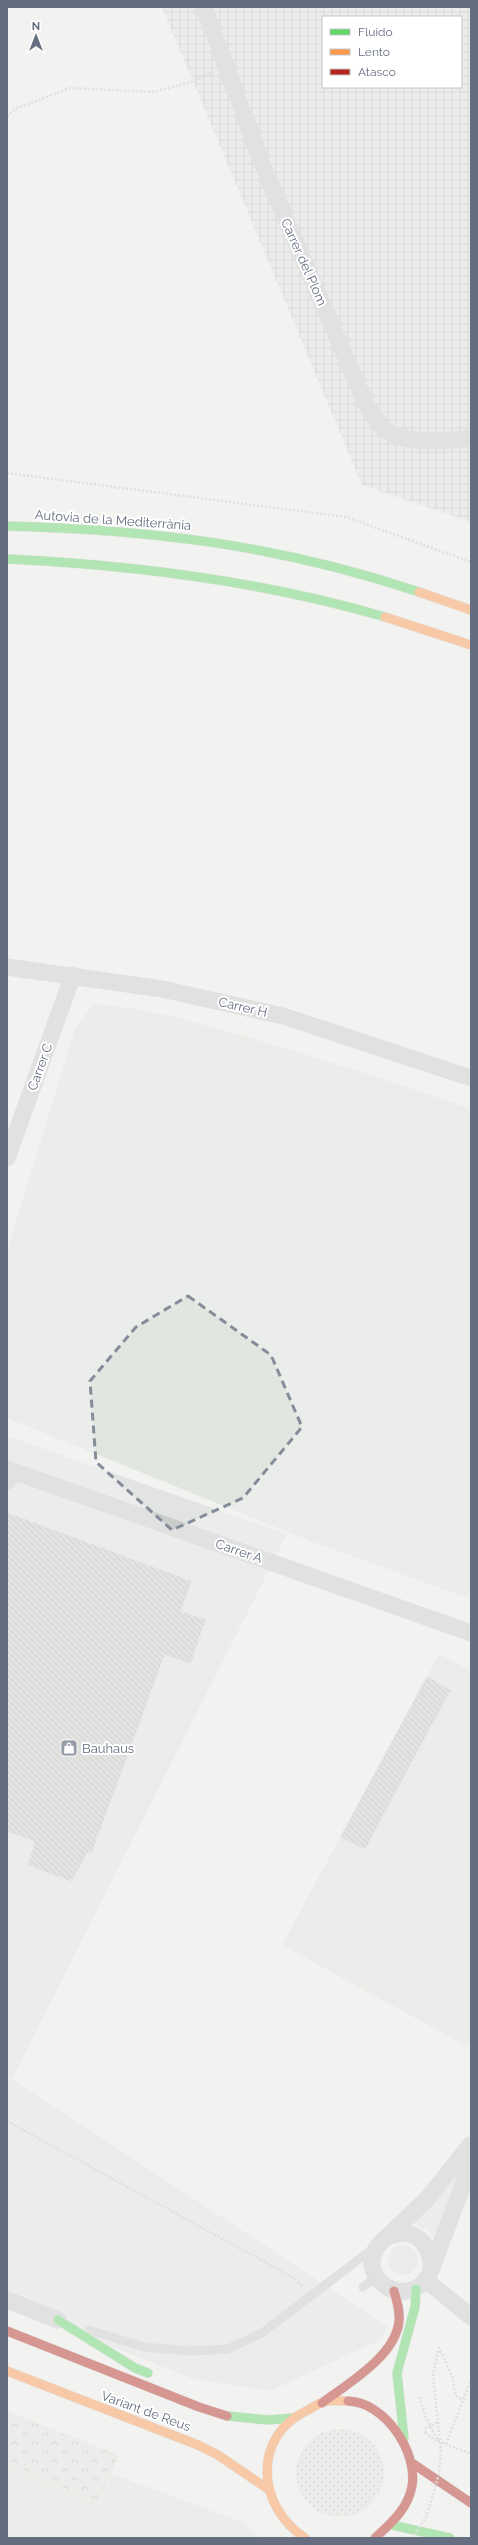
<svg xmlns="http://www.w3.org/2000/svg" width="478" height="2545" viewBox="0 0 478 2545" font-family="Raleway,sans-serif">
	<style>
		.built { fill: #e2e4e4 }
		.industrial { fill: url(#industrial-grid); fill-rule: evenodd }
		.grass { fill: #e1e6e0 }
		.forest { fill: url(#forest-crowns) }
		.garden { fill: url(#garden-dots) }
		.building { fill: url(#building-back-hatch); stroke: #e2e2e1 }
		.lines { fill: none; stroke-linecap: round; stroke-linejoin: round }
		.fast-casing { stroke: #cfd0d0; stroke-width: 10 }
		.slow-casing { stroke: #cfd0d0; stroke-width: 10 }
		.jam-casing { stroke: #cfd0d0; stroke-width: 10 }
		.path { stroke: #c8c8c9; stroke-width: 2.5; stroke-dasharray: 2 2; stroke-linecap: butt }
		.lane { stroke: #cbcccc; stroke-width: 9 }
		.street { stroke: #cbcccc; stroke-width: 17 }
		.fast { stroke: #63d668; stroke-width: 9 }
		.slow { stroke: #ff974d; stroke-width: 9 }
		.jam { stroke: #b3261e; stroke-width: 9 }
		.path-bridge { stroke: #c8c8c9; stroke-width: 2.5; stroke-dasharray: 2 2; stroke-linecap: butt }
		.marked { fill: none; stroke: #858d9a; stroke-width: 3; stroke-dasharray: 8 5; stroke-linejoin: round }
		.labels { text-anchor: middle; dominant-baseline: central; stroke-width: 4; stroke-linejoin: round; paint-order: stroke }
		.street-label { font-size: 13px; fill: #656e80; stroke: #fff }
		.poi-label { font-size: 13px; fill: #656e80; stroke: #fff; text-anchor: start }
	</style>
	<defs>
		<pattern id="industrial-grid" width="8" height="8" patternUnits="userSpaceOnUse"><rect width="8" height="8" fill="#e2e4e4"/><path d="M0 4h8M4 0v8" fill="none" stroke="#bbbdbe"/></pattern>
		<pattern id="forest-crowns" width="20" height="18" patternUnits="userSpaceOnUse"><rect width="20" height="18" fill="#e1e6e0"/><path d="M2 6a3 3 0 1 1 6 0M12 15a3 3 0 1 1 6 0" fill="none" stroke="#babfbb"/></pattern>
		<pattern id="garden-dots" width="8" height="8" patternUnits="userSpaceOnUse"><rect width="8" height="8" fill="#e1e6e0"/><path d="M2 2h.1M6 6h.1" fill="none" stroke="#babfbb" stroke-width="1.8" stroke-linecap="round"/></pattern>
		<pattern id="building-back-hatch" width="6" height="6" patternUnits="userSpaceOnUse"><rect width="6" height="6" fill="#cecfcf"/><path d="M-1 5l2 2M0 0l6 6M5-1l2 2" fill="none" stroke="#abacad"/></pattern>
	</defs>
	<rect width="100%" height="100%" fill="#f2f3f1"/>
	<path class="built" d="M7,1436L287,1534L12,2079L387,2326L382,2339L270,2391L193,2379L7,2304Z"/>
	<path class="industrial" d="M162,7H471V522L362,485ZM323,17H461V87H323Z"/>
	<path class="grass" d="M93,1004C143,1007 190,1021 237,1034C316,1057 394,1082 471,1109V1599L313,1542L7,1418V1251L75,1029Z
		M439,1654L471,1671V2040L468,2047L282,1945Z
		M7,2128L280,2276L290,2286L259,2312L240,2316L216,2313L187,2318L171,2328L158,2332L111,2319L57,2299L7,2273Z
		M455,2179L456,2182L435,2241L429,2231L410,2222Z
		M388 2260a15 15 0 1 1 30 0a15 15 0 1 1-30 0Z
		M7,2463L97,2505L112,2474L245,2523L258,2538H7Z"/>
	<path class="forest" d="M7,2411L119,2455L98,2505L7,2463Z"/>
	<path class="garden" d="M296 2473a44 44 0 1 1 88 0a44 44 0 1 1-88 0Z"/>
	<path class="building" d="M7,1512L192,1581L181,1611L206,1619L191,1664L165,1655L92,1853L88,1852L72,1882L27,1865L35,1842L7,1832Z
		M427,1676L451,1690L365,1850L340,1837Z"/>
	<g class="lines">
		<g class="fast-casing">
			<path id="fast" d="M7,526C153,530 279,545 419,592
				M7,559C135,565 262,581 385,617
				M58,2320L135,2368L148,2373
				M227,2416L268,2420L292,2418
				M404,2438L397,2373L415,2307L416,2289
				M392,2525L450,2538"/>
		</g>
		<g class="slow-casing">
			<path id="slow" d="M419,592L471,610
				M385,617L471,645
				M7,2371L198,2445L218,2455L268,2489
				M305,2538C257,2507 251,2436 308,2410C313,2407 321,2402 327,2401C334,2400 341,2401 348,2401"/>
		</g>
		<g class="jam-casing">
			<path id="jam" d="M7,2331L199,2407L227,2416
				M348,2401C385,2402 418,2452 412,2486C408,2509 391,2523 375,2538
				M322,2403C347,2384 396,2356 399,2321C400,2311 397,2301 394,2291
				M412,2463L471,2503"/>
		</g>
		<path class="path" d="M7,116L15,109L70,88L154,92L198,80L211,73
			M7,473L346,517L471,562
			M7,2121L294,2278L303,2287
			M456,2396L463,2400
			M419,2397L426,2418L438,2441L471,2454
			M425,2433L438,2441
			M446,2444L471,2380"/>
		<path class="lane" d="M7,1486L20,1474
			M363,2287L376,2277
			M89,2330L144,2347L191,2351L228,2349L262,2333L375,2247"/>
		<path class="street" d="M204,7L263,166L365,402C370,410 375,419 381,426C400,446 447,441 471,438
			M7,967L162,989L283,1016L471,1078
			M7,1158L73,975
			M7,1469L471,1633
			M387,2237L428,2198L470,2145
			M431,2270C432,2249 420,2230 397,2234C388,2235 382,2240 377,2247C356,2279 407,2312 429,2275L462,2188L471,2149
			M426,2280L471,2317
			M7,2300L58,2320"/>
		<use href="#fast" class="fast"/>
		<use href="#slow" class="slow"/>
		<use href="#jam" class="jam"/>
		<path class="path-bridge" d="M425,2433V2429L438,2422
			M413,2538L427,2515L439,2474L441,2451L433,2374L439,2348L452,2376L456,2396"/>
	</g>
	<path d="M0 0H478V2545H0ZM188,1296L271,1355L302,1427L243,1498L172,1530L96,1462L90,1381L136,1327Z" fill="#f2f3f1" fill-opacity=".55" fill-rule="evenodd"/>
	<path class="marked" d="M188,1296L271,1355L302,1427L243,1498L172,1530L96,1462L90,1381L136,1327Z"/>
	<defs>
		<g id="shop-square" transform="scale(0.9)"><rect x="-9" y="-9" width="18" height="18" rx="4" fill="#969da8" stroke="#fff"/><path d="M-5-2.5h2.3a2.7 3.5 0 0 1 5.4 0H5L5.5 6h-11ZM-1.5-2.5h3a1.5 2.3 0 0 0-3 0Z" fill="#fff"/></g>
	</defs>
	<g fill-rule="evenodd">
		<use href="#shop-square" x="69" y="1748"/>
	</g>
	<g class="labels">
		<g class="street-label">
			<text transform="translate(304 262) rotate(66)">Carrer del Plom</text>
			<text transform="translate(113 520) rotate(4)">Autovia de la Mediterrània</text>
			<text transform="translate(243 1007) rotate(13)">Carrer H</text>
			<text transform="translate(40 1067) rotate(-70)">Carrer C</text>
			<text transform="translate(239 1551) rotate(19)">Carrer A</text>
			<text transform="translate(146 2411) rotate(20)">Variant de Reus</text>
		</g>
		<g class="poi-label">
			<text x="82" y="1748">Bauhaus</text>
		</g>
	</g>
	<rect width="478" height="2545" fill="none" stroke="#656e80" stroke-width="16"/>
	<rect x="322" y="16" width="140" height="72" fill="#ffffff" stroke="#c1c5cc"/>
	<rect x="330" y="29" width="20" height="6" fill="#63d668" stroke="#c1c5cc"/>
	<text x="358" y="36" font-size="12" fill="#656e80">Fluido</text>
	<rect x="330" y="49" width="20" height="6" fill="#ff974d" stroke="#c1c5cc"/>
	<text x="358" y="56" font-size="12" fill="#656e80">Lento</text>
	<rect x="330" y="69" width="20" height="6" fill="#b3261e" stroke="#c1c5cc"/>
	<text x="358" y="76" font-size="12" fill="#656e80">Atasco</text>
	<g transform="translate(36 36)" stroke="#ffffff" stroke-width="3" paint-order="stroke">
	<path d="M0-3L7 15L0 10L-7 15Z" fill="#656e80"/>
	<text y="-6" font-size="11" font-weight="bold" text-anchor="middle" fill="#656e80">N</text>
	</g>
</svg>
